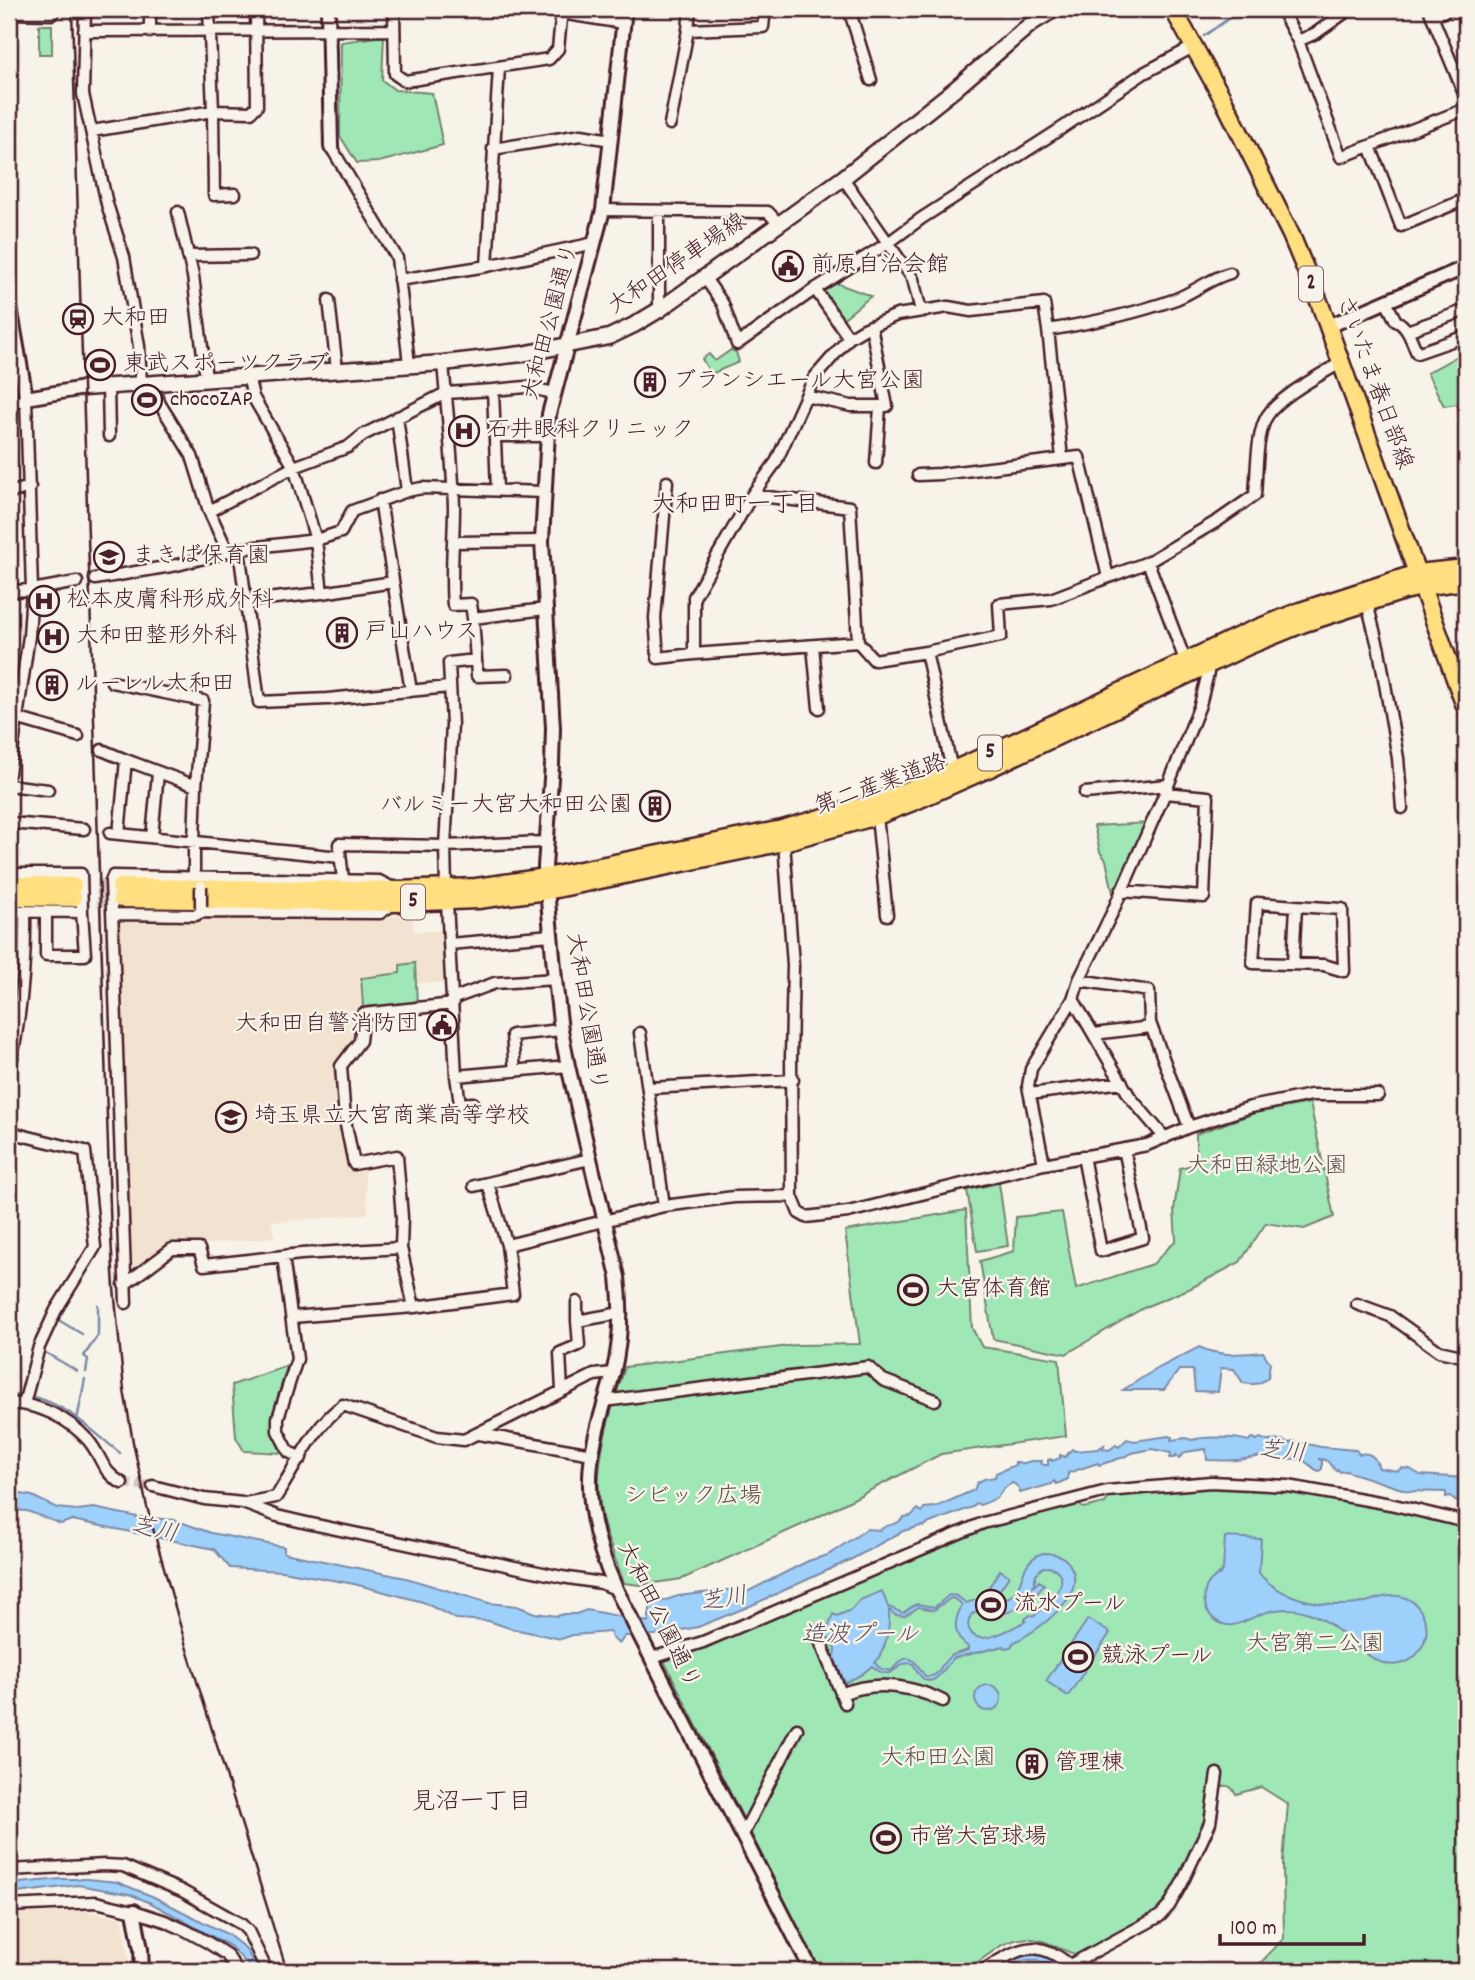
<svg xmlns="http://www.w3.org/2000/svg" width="1475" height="1980" viewBox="0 0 1475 1980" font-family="Dekko,'Klee One',sans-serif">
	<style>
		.built { fill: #f2e3d0 }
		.green { fill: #9fe8b6; stroke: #748470; stroke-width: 2 }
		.water { fill: #9dd1fb; stroke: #7c8aa8; stroke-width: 2; fill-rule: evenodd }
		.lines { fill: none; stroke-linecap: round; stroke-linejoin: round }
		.stream { stroke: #7c8aa8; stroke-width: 2.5 }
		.minor-tunnel { stroke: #d4c9c2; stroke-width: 10; stroke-dasharray: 10 5; stroke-linecap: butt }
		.primary-tunnel { stroke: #d4c9c2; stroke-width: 16; stroke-dasharray: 16 8; stroke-linecap: butt }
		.minor-casing { stroke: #4a1f2b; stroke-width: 15 }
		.tertiary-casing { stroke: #4a1f2b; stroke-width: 18 }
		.secondary-casing { stroke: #4a1f2b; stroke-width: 19 }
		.primary-casing { stroke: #4a1f2b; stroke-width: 21 }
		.minor { stroke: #f7f3e8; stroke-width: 10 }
		.tertiary { stroke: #f7f3e8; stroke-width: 12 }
		.secondary { stroke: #f7f3e8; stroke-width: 14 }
		.primary { stroke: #ffdf80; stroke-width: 16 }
		.rail { stroke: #4a1f2b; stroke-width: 2.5 }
		.minor-bridge-casing { stroke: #4a1f2b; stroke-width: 15; stroke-linecap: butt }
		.minor-bridge { stroke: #f7f3e8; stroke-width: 10 }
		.labels { text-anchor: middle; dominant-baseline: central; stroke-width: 5; stroke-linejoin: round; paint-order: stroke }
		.shield { fill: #f7f3e8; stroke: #7e5f64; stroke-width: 2 }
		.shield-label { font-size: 21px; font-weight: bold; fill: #4a1f2b }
		.street-label { font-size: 23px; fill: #4a1f2b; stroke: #f7f3e8 }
		.poi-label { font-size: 23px; fill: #4a1f2b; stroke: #f7f3e8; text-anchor: start }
		.park-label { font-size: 23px; fill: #5f514e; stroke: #f7f3e8 }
		.neighbourhood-label { font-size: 24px; fill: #4a1f2b; stroke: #f7f3e8 }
		.water-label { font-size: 24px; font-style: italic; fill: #5f4c5f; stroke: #f7f3e8 }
	</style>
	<rect width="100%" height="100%" fill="#f7f3e8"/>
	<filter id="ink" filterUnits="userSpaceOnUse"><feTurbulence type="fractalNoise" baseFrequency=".0143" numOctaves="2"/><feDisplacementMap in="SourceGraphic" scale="14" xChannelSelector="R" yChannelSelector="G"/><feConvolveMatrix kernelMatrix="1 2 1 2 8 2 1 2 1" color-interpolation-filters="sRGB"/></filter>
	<g filter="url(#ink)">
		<path class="built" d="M413,914L414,932L444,930L446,983H417L416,962L398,964V972L358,977L362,1007L357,1009L355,1040L338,1058L336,1068L348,1168L364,1166L368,1214L271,1222L275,1237L199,1245L170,1247L132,1273L126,1271L115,921L117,919L136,917L381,918Z
			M84,1911L123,1918L130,1971H9V1914Z"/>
		<path class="green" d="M39,25H52V54H39Z
			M384,36L382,80L395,90L432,93L443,145L379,162L357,163L340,136L341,42Z
			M836,283L871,296L840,321L821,293Z
			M731,350L736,352L739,362L711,374L702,359L709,354L715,361Z
			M1461,354L1466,355V430L1457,404L1444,406L1427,373Z
			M1148,823L1117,894L1113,893L1106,860L1100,852L1094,826Z
			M415,963L417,1003L363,1007L361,978L400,973V965Z
			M1310,1103L1334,1217L1304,1229L1266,1223L1240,1262L1191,1288L1145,1307L1066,1354L993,1339L980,1261L1014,1251L1016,1217L1062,1212L1076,1289L1153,1264L1176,1240L1174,1210L1180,1168L1196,1164V1134L1255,1113Z
			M999,1183L1008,1246L977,1251L967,1190Z
			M966,1210L972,1328L982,1347L1059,1359L1066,1436L941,1454L810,1521L682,1579L640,1585L624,1583C615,1557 603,1532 600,1505C594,1458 611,1411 625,1367L796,1345L860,1344L845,1231Z
			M287,1366L272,1416L273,1430L281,1453L244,1451L236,1437L232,1385Z
			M1218,1484L1323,1494L1466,1524V1971H1253L1284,1938L1283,1862L1288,1804L1261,1787L1236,1794C1231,1785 1226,1784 1218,1788L1206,1823L1169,1900L1159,1912L1076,1955L1043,1941L1027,1938L1015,1940L1002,1945L965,1971H820L663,1659L985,1526L1076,1502L1083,1508L1105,1503L1112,1494Z"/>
		<path class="water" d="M1199,1347C1220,1357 1240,1354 1263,1352L1270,1363L1268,1377C1260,1385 1253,1385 1243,1383L1234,1369L1221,1368L1218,1392L1195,1391L1193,1370H1179L1164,1390H1123L1153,1371Z
			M1169,1436L1172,1437L1171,1440L1186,1438L1192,1440C1203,1436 1237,1437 1248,1441L1253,1438L1257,1440L1260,1438L1268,1441L1283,1440L1284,1442L1291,1443L1293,1441L1321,1447L1356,1450L1359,1454C1371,1452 1375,1457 1379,1468L1398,1471L1401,1468L1410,1469L1420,1475L1466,1478V1502L1455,1501L1450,1496L1446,1497V1492L1408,1491L1346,1471L1340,1472L1338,1469L1336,1471C1330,1465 1328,1458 1318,1459L1322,1460V1469L1319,1471C1312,1469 1307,1460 1299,1459C1291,1457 1288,1462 1276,1457L1271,1459C1259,1454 1249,1459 1237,1460C1227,1461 1217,1460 1207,1460L1206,1449L1186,1452L1179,1458L1176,1455L1174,1458H1170L1171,1453L1152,1449L1132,1453L1124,1457L1099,1465L1098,1463L1068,1473V1479L1057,1484L1054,1481L1052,1484L1020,1493L1018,1487L1013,1483C1003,1486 1003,1492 996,1498C991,1501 985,1503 980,1505L976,1503L973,1507L927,1524L923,1527L921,1526L903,1531L852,1559L750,1606L698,1627L655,1635L625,1636L619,1644L612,1638L610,1632L573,1635L561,1639L509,1628L489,1621L456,1619L423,1602L354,1584L283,1571L230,1568L214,1549L72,1520L61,1524L27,1511L9,1510L10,1492L32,1496L57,1508L77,1510L94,1508L138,1517L175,1520L211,1533L284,1547V1553L406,1578L489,1603L517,1606L535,1613L557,1616L564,1614H576L587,1610L648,1622L651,1605L678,1596L735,1589L745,1593L808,1561L828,1555L867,1529L880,1530C888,1522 895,1528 904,1517L911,1516L918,1509L922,1512L924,1508L936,1507L974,1490L977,1483L984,1479L995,1477L996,1473L1015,1465V1462L1021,1464L1031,1461H1042L1041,1463L1044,1465H1048V1460L1051,1459L1052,1461L1060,1458V1455L1065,1457L1072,1449L1075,1451L1098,1449L1104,1445L1103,1449L1109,1450L1116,1445L1119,1447L1127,1439L1134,1441Z
			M1225,1537L1261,1539L1259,1573C1279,1599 1326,1608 1357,1604C1371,1602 1383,1594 1398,1596C1420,1599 1433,1625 1423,1645C1419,1653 1413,1660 1404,1663C1377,1672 1356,1643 1336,1629C1328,1622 1319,1617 1309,1613C1296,1608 1280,1608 1267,1612C1249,1617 1231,1635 1213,1618C1203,1609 1201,1590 1211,1580C1216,1576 1220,1576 1223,1570Z
			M1043,1553C1054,1553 1066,1556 1071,1567C1088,1597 1035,1632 1013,1643L1011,1647L1005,1648L1004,1646L954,1658C945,1665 933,1694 919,1674C917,1671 915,1667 913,1664C895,1658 895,1686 872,1666L861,1675L845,1683L834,1658L835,1649L826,1634L833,1614L837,1616L851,1610L860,1600L882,1591L888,1607C911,1615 896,1615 917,1604L935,1607L949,1595L957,1596L966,1603L982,1598L1000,1570L1009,1576L995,1597L996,1600C1030,1600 1012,1563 1043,1553ZM1043,1567C1050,1567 1055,1567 1059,1573C1069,1587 1043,1607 1034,1616L1030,1615L1025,1619L1026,1621C1013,1627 979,1649 970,1631C967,1626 968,1619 972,1615C981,1606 994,1615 1004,1613C1019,1611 1024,1597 1037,1594L1044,1584L1039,1581L1033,1587L1036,1574ZM951,1598L957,1600L962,1606C953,1621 953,1636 968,1647V1650C963,1652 956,1653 951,1656C939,1663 941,1679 925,1676C919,1669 913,1652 901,1661C897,1663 895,1667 892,1670C885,1671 879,1669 875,1663C887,1647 890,1630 889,1610L895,1615L904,1616L919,1607L934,1610Z
			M1088,1619L1110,1633L1068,1696L1046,1681Z
			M975 1698a13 13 0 1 1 26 0a13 13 0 1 1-26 0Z
			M61,1879H88L117,1882L154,1897L227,1934L245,1948L259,1971H254L230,1946L151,1903L129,1894L78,1885L9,1894V1884Z
			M1032,1952L1048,1956L1067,1971H1054L1046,1964L1037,1960H1027L1019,1962L1005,1971H993L1014,1957Z"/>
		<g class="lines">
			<path class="stream" d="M1204,36L1242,9
				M77,1285L80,1280
				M60,1314L74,1292
				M55,1318L82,1334
				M41,1350L77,1371
				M86,1372L88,1359L84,1356L98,1335V1305
				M9,1396L22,1395
				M29,1396C65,1402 93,1432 120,1453
				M77,1420L85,1379"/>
			<path class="minor-tunnel" d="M122,1483L153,1486"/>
			<path class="primary-tunnel" d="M73,886L120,887
				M73,898L121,899"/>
			<g class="minor-casing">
				<path id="minor" d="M85,9L83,94L107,204L124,257L139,346L141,384
					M150,9V32
					M394,9L395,74L405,81L549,59L558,49L562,9
					M849,9L871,80
					M1281,9L1298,41L1341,157L1466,109
					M1429,9L1466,98
					M9,13L52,14L56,9
					M561,13L623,23
					M1432,17L1449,9
					M688,30L690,9
					M84,31L394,30
					M1298,41L1316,33L1350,9
					M670,124L688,30L763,27L765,9
					M92,131L213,111L209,9
					M1370,146L1401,226L1466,199
					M331,147L397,258L409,364
					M493,149L581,135L611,140
					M843,178L913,279L921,311
					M235,194L214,195L213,111L251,112L257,106L256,9
					M603,210L768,212L779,224
					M178,212L193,276L206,378
					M188,256L250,255
					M487,266L499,67
					M705,278L723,304L737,344L815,289L888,243L922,218L1062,128L1144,73L1193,47
					M399,280L487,266L595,243
					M815,289L849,338
					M329,300L337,370
					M1386,302L1396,321C1408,326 1412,342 1417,353L1466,336
					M659,310V211
					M1048,330L1062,458
					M1407,331L1466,310
					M443,363C447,411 453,460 454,508C454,541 450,573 453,605L471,604L473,618L545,609
					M248,376L253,397L294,467L316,540L322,593
					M151,383L160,404L192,456L209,511L228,552
					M108,386L109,436
					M493,390L526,387L554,393
					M806,396L851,406H887L871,326
					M9,405L26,398L32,590L29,636L9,773
					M397,417L407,491
					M495,436H547
					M876,463L880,407
					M918,475L940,474L1079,457L1108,577
					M667,482L655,618L658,658L694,654L858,642
					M9,493L30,487
					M752,495L850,507L858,642L874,660L926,652L1001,636L999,604L1051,599L1148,562L1219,520L1255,495C1257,473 1256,440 1265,420C1274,399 1322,374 1342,362
					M380,500L411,691
					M209,511L294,467L348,447L363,435L446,393L493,390L497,490
					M454,542L542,541
					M239,549L259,702L328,699L449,687
					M1148,562L1185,660L1190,664
					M95,579L177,565L239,549L316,540L341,532L352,511L407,491L422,488L544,492
					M9,591L32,590L77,582
					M247,601L322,593L393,582
					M1367,603L1379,650L1398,758L1402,808
					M813,646L819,708
					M926,652L950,761L954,774
					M694,654V597L752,495L776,462L814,378L849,338L864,329L897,315L948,307L971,311L1044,303L1048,330C1091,323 1134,314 1176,299C1194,292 1211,278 1230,273
					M476,660L477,676L507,675
					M112,682L203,701L196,786L194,841V878
					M9,716L78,736
					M102,750L126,760
					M9,785L48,790
					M1085,793L1168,785
					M877,816L887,915
					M9,823L84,829
					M110,833L340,857
					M119,834L126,760L196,786
					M152,837L158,773
					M784,842L793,965L791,1058L792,1196L799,1213L806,1217L848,1212L1044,1164L1147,1145L1189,1127L1251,1107L1311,1095H1378
					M9,874H81L82,912L9,911
					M343,879L339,844L445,846L546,842
					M446,888L445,846L452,725L449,663L476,660L473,618
					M1121,891L1204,897L1208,797L1165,793
					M447,902L456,1076L460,1104L473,1103
					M46,912V955H85L82,912
					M112,914L196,915L201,912L380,913L392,905
					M449,944L551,935
					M1293,964L1296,906L1257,903L1253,963L1324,965L1344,971L1342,909L1296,906
					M1079,980L1149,991L1150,1023L1189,1127
					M452,999L495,983L555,979
					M1073,999L1130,1097L1165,1138
					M640,1033L664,1206
					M1094,1034L1151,1027
					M515,1071L512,1035L561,1030
					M9,1074C20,1021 26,965 25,912
					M456,1076L568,1066
					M649,1088L793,1080
					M1030,1094L1122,1082
					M9,1132L85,1151L95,1247L56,1310L39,1347L24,1404
					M1083,1156L1101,1251L1143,1238L1124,1149
					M1044,1164L1028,1086L1031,1069L1073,999L1079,980L1112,913L1165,793L1200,705L1208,673L1206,665
					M488,1184L507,1245
					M474,1186L590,1159
					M283,1256L297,1359L278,1418V1431L289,1452L301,1458
					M124,1285L172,1249H199L204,1265L301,1254L401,1248
					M577,1302V1321
					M126,1303L111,881L113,876L379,881L393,888
					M1357,1304L1390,1316L1439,1351L1466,1357
					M414,1307L401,1248L402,1217L397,1156L354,1164L345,1120L341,1066L360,1041L363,1014L453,1004
					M292,1317L414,1307L513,1294L507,1245L664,1206L734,1197L792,1196
					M562,1391L560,1353L579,1345L577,1321L621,1313
					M604,1401L868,1367L883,1380L935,1400
					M9,1403C39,1404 67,1417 88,1440C102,1456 101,1472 122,1483
					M479,1434L592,1454
					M153,1486L204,1499L243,1503L277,1516L307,1523L562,1577L601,1583L616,1589
					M245,1503L276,1497C294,1469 316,1423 343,1405L437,1437L464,1440L594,1375L613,1373
					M818,1636L845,1703
					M652,1658L703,1642L983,1523L1107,1491L1211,1482L1288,1486L1390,1504L1466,1522
					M841,1694C876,1680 910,1685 943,1701
					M743,1834L797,1729
					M9,1870L105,1865L123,1866L182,1891L241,1924L248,1931L267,1971
					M9,1906L96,1902L134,1911L165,1921L185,1930L207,1942L227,1955L237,1971
					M1070,1965L1160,1916L1169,1906L1182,1883L1210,1823L1217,1774
					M982,1971C1022,1946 1037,1936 1077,1971"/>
			</g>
			<g class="tertiary-casing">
				<path id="tertiary" d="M328,9L331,147
					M625,9L603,210L549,414L542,541L553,728L552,764L545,867L555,979L561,1030L568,1066L618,1277C622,1310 621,1342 613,1374C605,1403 594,1433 591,1463C586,1507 598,1549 616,1589L812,1971
					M9,301L26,398L84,388
					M1329,326L1466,267
					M134,1911L141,1949L142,1971"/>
			</g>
			<g class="secondary-casing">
				<path id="secondary" d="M84,388L443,363L522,354L609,337L634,325L659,310L843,178L955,89L1032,23L1055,9"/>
			</g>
			<g class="primary-casing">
				<path id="primary" d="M1173,9L1224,101L1291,235L1320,304L1466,709
					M9,885L73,886
					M120,887L396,890L476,887L546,877L782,829L873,803L913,788L982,757L1243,634L1300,611L1417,573L1466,568
					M9,897L73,898
					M121,899L397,903L478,900L547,891L784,842L877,816L918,800L988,769L1248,646L1302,624L1404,591L1421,587L1466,581"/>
			</g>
			<use href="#minor" class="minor"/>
			<use href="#tertiary" class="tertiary"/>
			<use href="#secondary" class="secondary"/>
			<use href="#primary" class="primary"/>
			<path class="rail" d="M72,9L81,324L111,1237L114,1288L124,1390L133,1442L147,1507L186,1646L287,1971"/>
			<g class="minor-bridge-casing">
				<path id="minor-bridge" d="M201,907V886"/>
			</g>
			<use href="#minor-bridge" class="minor-bridge"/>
		</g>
	</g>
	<defs>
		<g id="civic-ring" transform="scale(1.575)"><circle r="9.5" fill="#f7f3e8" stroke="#4a1f2b" stroke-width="1.5"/><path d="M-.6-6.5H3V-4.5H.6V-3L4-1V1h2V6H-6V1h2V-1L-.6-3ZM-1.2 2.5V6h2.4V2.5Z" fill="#4a1f2b"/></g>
		<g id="station-ring" transform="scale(1.575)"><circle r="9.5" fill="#f7f3e8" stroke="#4a1f2b" stroke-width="1.5"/><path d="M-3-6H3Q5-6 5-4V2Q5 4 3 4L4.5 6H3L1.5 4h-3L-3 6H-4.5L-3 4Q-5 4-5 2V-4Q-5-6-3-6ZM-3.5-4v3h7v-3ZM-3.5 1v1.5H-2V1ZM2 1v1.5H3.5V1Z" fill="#4a1f2b"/></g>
		<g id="stadium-ring" transform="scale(1.575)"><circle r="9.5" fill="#f7f3e8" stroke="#4a1f2b" stroke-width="1.5"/><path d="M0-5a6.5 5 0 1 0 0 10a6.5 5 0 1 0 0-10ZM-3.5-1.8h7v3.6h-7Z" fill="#4a1f2b"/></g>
		<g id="building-ring" transform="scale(1.575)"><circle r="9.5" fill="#f7f3e8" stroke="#4a1f2b" stroke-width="1.5"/><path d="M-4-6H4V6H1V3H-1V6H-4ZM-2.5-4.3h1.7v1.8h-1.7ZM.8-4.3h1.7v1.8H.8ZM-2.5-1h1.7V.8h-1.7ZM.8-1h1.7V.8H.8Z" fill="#4a1f2b"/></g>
		<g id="hospital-ring" transform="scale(1.575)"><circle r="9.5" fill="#f7f3e8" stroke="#4a1f2b" stroke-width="1.5"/><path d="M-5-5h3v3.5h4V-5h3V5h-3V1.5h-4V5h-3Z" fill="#4a1f2b"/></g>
		<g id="school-ring" transform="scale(1.575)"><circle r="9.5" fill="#f7f3e8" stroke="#4a1f2b" stroke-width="1.5"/><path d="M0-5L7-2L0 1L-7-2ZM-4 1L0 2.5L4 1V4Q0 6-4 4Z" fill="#4a1f2b"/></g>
	</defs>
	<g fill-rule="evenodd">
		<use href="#civic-ring" x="788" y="266"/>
		<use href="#station-ring" x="78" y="319"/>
		<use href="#stadium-ring" x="100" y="365"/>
		<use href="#building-ring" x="650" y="382"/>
		<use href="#stadium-ring" x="147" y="400"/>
		<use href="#hospital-ring" x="464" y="431"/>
		<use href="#school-ring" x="109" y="557"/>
		<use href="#hospital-ring" x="44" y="601"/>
		<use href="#building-ring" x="342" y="633"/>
		<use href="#hospital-ring" x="53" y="637"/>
		<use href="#building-ring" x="52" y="685"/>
		<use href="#building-ring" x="655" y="806"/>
		<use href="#civic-ring" x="442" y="1025"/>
		<use href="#school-ring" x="231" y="1117"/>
		<use href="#stadium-ring" x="913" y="1290"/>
		<use href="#stadium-ring" x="991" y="1605"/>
		<use href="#stadium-ring" x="1078" y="1657"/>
		<use href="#building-ring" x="1032" y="1764"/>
		<use href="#stadium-ring" x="886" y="1838"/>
	</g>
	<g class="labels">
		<g class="shield">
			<rect x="1299" y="266.5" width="24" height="35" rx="5"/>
			<rect x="978" y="735.5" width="24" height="35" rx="5"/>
			<rect x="401" y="884.5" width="24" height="35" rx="5"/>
		</g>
		<g class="shield-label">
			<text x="1311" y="284">2</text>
			<text x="990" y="753">5</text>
			<text x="413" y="902">5</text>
		</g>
		<g class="street-label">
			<text transform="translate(678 265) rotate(-34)">大和田停車場線</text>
			<text transform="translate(552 322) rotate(-75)">大和田公園通り</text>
			<text transform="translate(1373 383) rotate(70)">さいたま春日部線</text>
			<text transform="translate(881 786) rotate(-20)">第二産業道路</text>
			<text transform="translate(585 1012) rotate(81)">大和田公園通り</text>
			<text transform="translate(657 1616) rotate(64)">大和田公園通り</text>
		</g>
		<g class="poi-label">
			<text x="811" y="266">前原自治会館</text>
			<text x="101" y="319">大和田</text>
			<text x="123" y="365">東武スポーツクラブ</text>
			<text x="673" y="382">ブランシエール大宮公園</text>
			<text x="170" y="400">chocoZAP</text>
			<text x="487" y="431">石井眼科クリニック</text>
			<text x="132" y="557">まきば保育園</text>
			<text x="67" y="601">松本皮膚科形成外科</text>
			<text x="365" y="633">戸山ハウス</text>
			<text x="76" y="637">大和田整形外科</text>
			<text x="75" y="685">ルーレル大和田</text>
			<text x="632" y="806" text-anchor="end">バルミー大宮大和田公園</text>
			<text x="419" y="1025" text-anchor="end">大和田自警消防団</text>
			<text x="254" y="1117">埼玉県立大宮商業高等学校</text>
			<text x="936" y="1290">大宮体育館</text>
			<text x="1014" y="1605">流水プール</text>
			<text x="1101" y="1657">競泳プール</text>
			<text x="1055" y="1764">管理棟</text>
			<text x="909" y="1838">市営大宮球場</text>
		</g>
		<g class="park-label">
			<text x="1267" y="1167">大和田緑地公園</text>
			<text x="693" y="1497">シビック広場</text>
			<text x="1315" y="1645">大宮第二公園</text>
			<text x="938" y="1759">大和田公園</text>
		</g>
		<g class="neighbourhood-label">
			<text x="735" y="506">大和田町一丁目</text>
			<text x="472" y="1803">見沼一丁目</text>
		</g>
		<g class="water-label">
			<text transform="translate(1282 1453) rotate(5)">芝川</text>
			<text transform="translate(154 1531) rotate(12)">芝川</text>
			<text transform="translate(724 1601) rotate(-10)">芝川</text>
			<text x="860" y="1636">造波プール</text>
		</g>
	</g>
	<rect width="1475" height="1980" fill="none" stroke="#f7f3e8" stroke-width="35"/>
	<rect x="18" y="18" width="1440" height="1945" fill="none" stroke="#4a1f2b" stroke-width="2.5" filter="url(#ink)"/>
	<path d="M1220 1934v10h144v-10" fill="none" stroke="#4a1f2b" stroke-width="3.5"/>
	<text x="1230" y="1934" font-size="21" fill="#4a1f2b" stroke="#f7f3e8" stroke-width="5" paint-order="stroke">100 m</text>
</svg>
